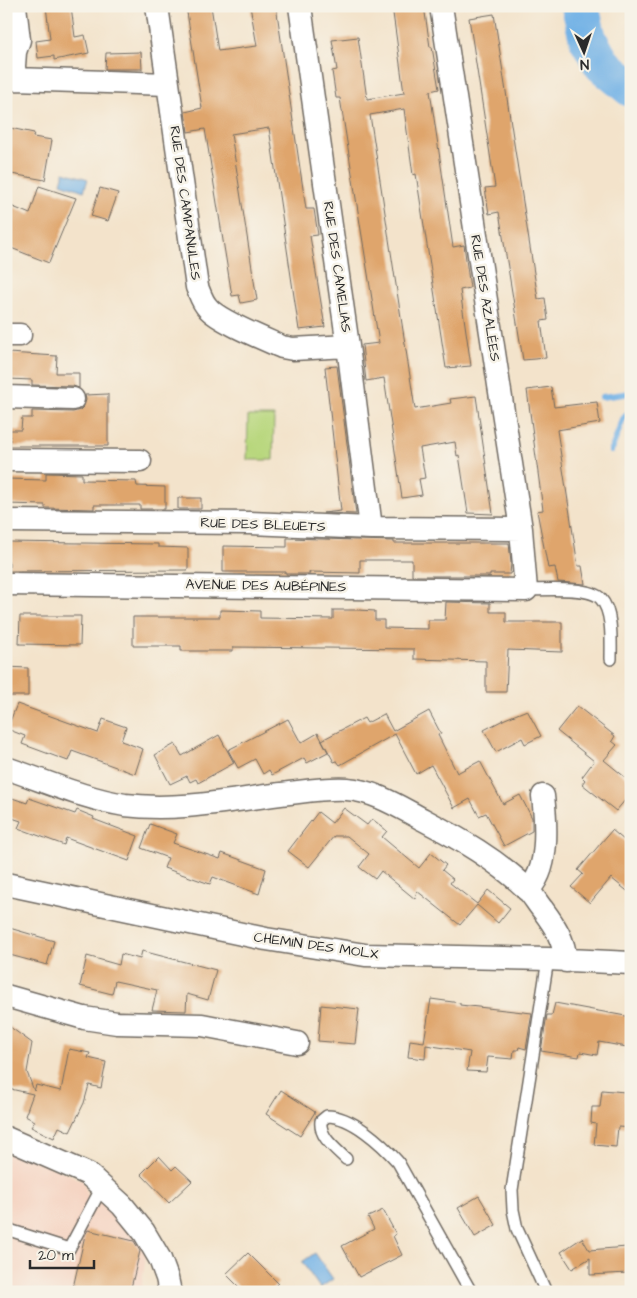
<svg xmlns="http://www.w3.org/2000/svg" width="637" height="1298" viewBox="0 0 637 1298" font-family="'Architects Daughter',sans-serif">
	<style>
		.built { fill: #f5d3c1 }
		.green { fill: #b8d77d; stroke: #728154 }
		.water { fill: #73b2e6; stroke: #4f6e88 }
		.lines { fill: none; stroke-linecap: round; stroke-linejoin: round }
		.stream { stroke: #73b2e6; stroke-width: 6 }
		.river { stroke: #73b2e6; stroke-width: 38 }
		.building { fill: #dfa56c }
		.service-casing { stroke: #716b63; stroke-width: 14 }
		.minor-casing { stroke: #716b63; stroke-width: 25 }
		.service { stroke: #fff; stroke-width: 11 }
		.minor { stroke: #fff; stroke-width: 22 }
		.labels { text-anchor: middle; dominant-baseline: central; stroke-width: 5; stroke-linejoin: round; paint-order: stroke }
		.street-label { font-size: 14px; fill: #2b2b2b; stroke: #f7f3e8 }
	</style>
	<rect width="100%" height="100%" fill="#f7f3e8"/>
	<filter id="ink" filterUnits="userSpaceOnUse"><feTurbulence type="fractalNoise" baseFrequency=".02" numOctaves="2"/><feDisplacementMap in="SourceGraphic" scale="10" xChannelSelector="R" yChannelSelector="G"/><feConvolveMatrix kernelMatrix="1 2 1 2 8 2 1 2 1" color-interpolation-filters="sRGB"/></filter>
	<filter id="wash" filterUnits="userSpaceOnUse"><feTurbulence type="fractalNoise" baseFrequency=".0096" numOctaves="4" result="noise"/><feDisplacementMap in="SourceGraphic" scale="20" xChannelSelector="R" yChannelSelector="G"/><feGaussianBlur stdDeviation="1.12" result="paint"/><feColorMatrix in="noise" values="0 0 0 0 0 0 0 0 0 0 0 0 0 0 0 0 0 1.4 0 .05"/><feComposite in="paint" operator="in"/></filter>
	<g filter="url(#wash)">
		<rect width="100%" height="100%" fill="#f3e3cb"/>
		<path class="built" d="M6,1145L83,1181L88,1196L110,1206L147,1246L141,1292H6Z"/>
		<path class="green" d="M248,416H274L273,460H247Z"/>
		<path class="water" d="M64,172L88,179L84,191L61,183Z
			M315,1253L333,1279L320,1288L302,1262Z"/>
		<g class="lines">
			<path class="stream" d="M602,397L631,393
				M611,451L623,419L631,410"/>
			<path class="river" d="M580,6L588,39L602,64L631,88"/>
		</g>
		<g id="blocks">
			<path class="building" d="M46,6H71L75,37L85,35L89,53L54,60V56L38,58L36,41L50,39Z
				M186,6H211L218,51L257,46L250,6H276L306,209H314L318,235L310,236L325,327L299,330L269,128L231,134L257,300L241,303L239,295L232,296L205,129L188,132L185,112L202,108Z
				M392,6H424L430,47H432L439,89L430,91L453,247L464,245L470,288L460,290L471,366L446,368L416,174L413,175L404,109L370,115L415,409L451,403L450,399L476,396L493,514L468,513L459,455L457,456L455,442L420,448L425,478L419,479L422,495L402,498L384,378L366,381L362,345L379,343L340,98H336L332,71L337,70L332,40L358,37L367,99L404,93Z
				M494,14L538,299L545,298L548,320L541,321L546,358L523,360L499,212L489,214L485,188L495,187L469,18Z
				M141,52L142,69H105L106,53Z
				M10,128L34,133L33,137L52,140L45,180L6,173V132L9,133Z
				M39,186L76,198L49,263L6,246V204L30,214Z
				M100,188L118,193L108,221L91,216Z
				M8,353L57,356L56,373H79V388L73,386L32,385V380L8,379Z
				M337,366L356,514L323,513L341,511L325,367Z
				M551,387L554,407L597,402L600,423L557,430L578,566H582L585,584L558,582L555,567L548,568L537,511L543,510L527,390Z
				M108,394V446H10V430H21L22,418H32V411L73,412L80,410L84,406L86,400L85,395Z
				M46,473L82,474V480L136,481L137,486L165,487V509H140V505H94V509L45,508V505L6,504V479L46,480Z
				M178,498H201V509H178Z
				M287,538L394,541V543H509L511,563L510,574H490V576H412V560H360V573L309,572L310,574H286V572H223V546L287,547Z
				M6,542L158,544V547L188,548V570L9,571V562H6Z
				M446,602L490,603V612H506V622H562V652L508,650L506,692H486V661L414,659V649L233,647V651H181V646H133V617H220V610L260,611V618L333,619V610H358L375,611V620H384V628L428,629V620H445Z
				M20,616H81L80,645L19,644Z
				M6,667L28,668V696H6Z
				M17,704L98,733L103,719L126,727L121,741L143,749L135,774L72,751L68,761L22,744L25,736L7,729Z
				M577,706L615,736L612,741L617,745L604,760L631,782V793L616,811L582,784L585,780L582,777L594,761L557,731Z
				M527,710L541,736L525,744L522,738L496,752L484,730L505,719Z
				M429,711L441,734L438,735L457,773L480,761L503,804L520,795L532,818V831L504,846L486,813L479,816L470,799L454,808L431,765L416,774L395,734L340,765L337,761L334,762L322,740L364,718L367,723L384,714L393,731Z
				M288,719L301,743L318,733L328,752L307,763L304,758L272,775L269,770L263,774L255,759L238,768L228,750Z
				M219,735L234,763L198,783L196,779L190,782L187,776L170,784L155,755L175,744L182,756Z
				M6,796L27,803L29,798L75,814L77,810L94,817L93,819L138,836L129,861L66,838L64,845L18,828L21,821L6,816Z
				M344,808L367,825L372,819L380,825L387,831L382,837L419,868L431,853L446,865L442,870L453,879L450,883L477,904L488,890L510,908L498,923L477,905L460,925L417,891L415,899L381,871L375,879L359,867L369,854L347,836H334L309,867L288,851L318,812L332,823Z
				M150,824L177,834L173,843L220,859L222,853L266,869L259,894L213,877L210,884L164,868L168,858L141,848Z
				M612,830L631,846V894L611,878L590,903L571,887L583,874L578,870Z
				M6,927L54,941L47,965L6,954Z
				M142,951L216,970L208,1000L187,994L186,1011L152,1010L157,990L115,981L112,994L80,986L87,956L119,965L121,954L140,959Z
				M431,999L460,1003V1005L532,1013L526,1049L519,1047L518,1050H514L513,1059L488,1057L486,1072L467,1071L470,1052L426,1045L425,1059L408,1057L410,1040L424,1042Z
				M555,1003L631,1017L627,1047L599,1042L597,1055L580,1052L579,1057L541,1051L547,1015H552Z
				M321,1005L359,1009L355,1044L318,1041Z
				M6,1024L32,1043L27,1072L34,1091L36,1085L61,1091L69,1049L90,1053L88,1058L106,1062L101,1088L89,1085L84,1103L70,1132L59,1127L54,1138L31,1127L35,1121L25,1116L33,1094L6,1088Z
				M281,1090L315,1112L300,1136L266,1114Z
				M602,1090L625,1092V1102H631V1128L618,1127L616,1147L594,1145L596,1124L591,1123L592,1107H600Z
				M159,1156L172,1170L176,1166L192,1181L169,1203L141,1174Z
				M479,1196L496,1225L475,1237L458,1208Z
				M383,1210L396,1234L393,1236L402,1255L359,1277L342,1246L374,1229L368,1217Z
				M88,1230L134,1241L140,1251L130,1292H72L85,1235Z
				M582,1238L589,1250L627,1247L628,1273L590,1275V1258L572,1269L561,1252Z
				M248,1253L278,1283L269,1292H244L226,1274Z"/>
		</g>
	</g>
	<g filter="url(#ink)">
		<use href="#blocks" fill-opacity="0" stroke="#716b63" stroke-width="1"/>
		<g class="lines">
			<g class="service-casing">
				<path id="service" d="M526,590C543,590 590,586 601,599C613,612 611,642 611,659
					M346,1159C335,1148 319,1137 321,1121L327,1116C352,1116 382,1144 398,1162L471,1292
					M6,1229L69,1249L102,1187
					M546,1292L517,1229L513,1210L512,1190L548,959"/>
			</g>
			<g class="minor-casing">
				<path id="minor" d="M15,6L19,40L15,52L14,66L15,79
					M157,6L197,287C200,294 202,302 208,308C219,321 264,339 282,347L293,349L348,346
					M300,6L348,346L371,528
					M6,80L15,79L168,84
					M6,335H20
					M6,397L73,399
					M6,460L140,461
					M6,521L250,523L371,528L521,529
					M6,584L526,590L521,529L441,6
					M6,768C45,781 85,799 125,805C183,812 241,798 298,792C314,790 331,788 347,789C375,791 399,807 424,820C460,839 497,860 527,889C533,895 537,903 543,910C555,926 564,940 566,961
					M6,884L266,939L365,955L548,959L631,963
					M527,890C550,872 546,822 543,796
					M6,996L84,1018L117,1023L202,1025L297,1043
					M6,1138L88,1174L122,1205L144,1232L160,1259L167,1278L170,1292"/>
			</g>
			<use href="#service" class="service"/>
			<use href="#minor" class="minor"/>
		</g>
	</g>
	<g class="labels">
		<g class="street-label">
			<text transform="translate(185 203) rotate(82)">RUE DES CAMPANULES</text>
			<text transform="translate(337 267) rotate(82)">RUE DES CAMELIAS</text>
			<text transform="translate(485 298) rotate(81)">RUE DES AZALÉES</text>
			<text transform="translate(263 525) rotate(2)">RUE DES BLEUETS</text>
			<text transform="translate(266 586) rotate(1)">AVENUE DES AUBÉPINES</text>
			<text transform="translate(316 946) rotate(8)">CHEMIN DES MOLX</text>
		</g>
	</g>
	<rect width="637" height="1298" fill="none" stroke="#f7f3e8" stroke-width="25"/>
	<g transform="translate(584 52) rotate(177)" stroke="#f7f3e8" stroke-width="4" paint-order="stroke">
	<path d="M0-4L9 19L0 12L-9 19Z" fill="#2b2b2b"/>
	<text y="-8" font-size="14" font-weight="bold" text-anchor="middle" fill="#2b2b2b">N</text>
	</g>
	<path d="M30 1260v8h64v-8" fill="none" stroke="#2b2b2b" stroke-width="2.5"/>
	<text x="38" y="1260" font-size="15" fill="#2b2b2b" stroke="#f7f3e8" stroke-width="4" paint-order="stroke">20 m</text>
</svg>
